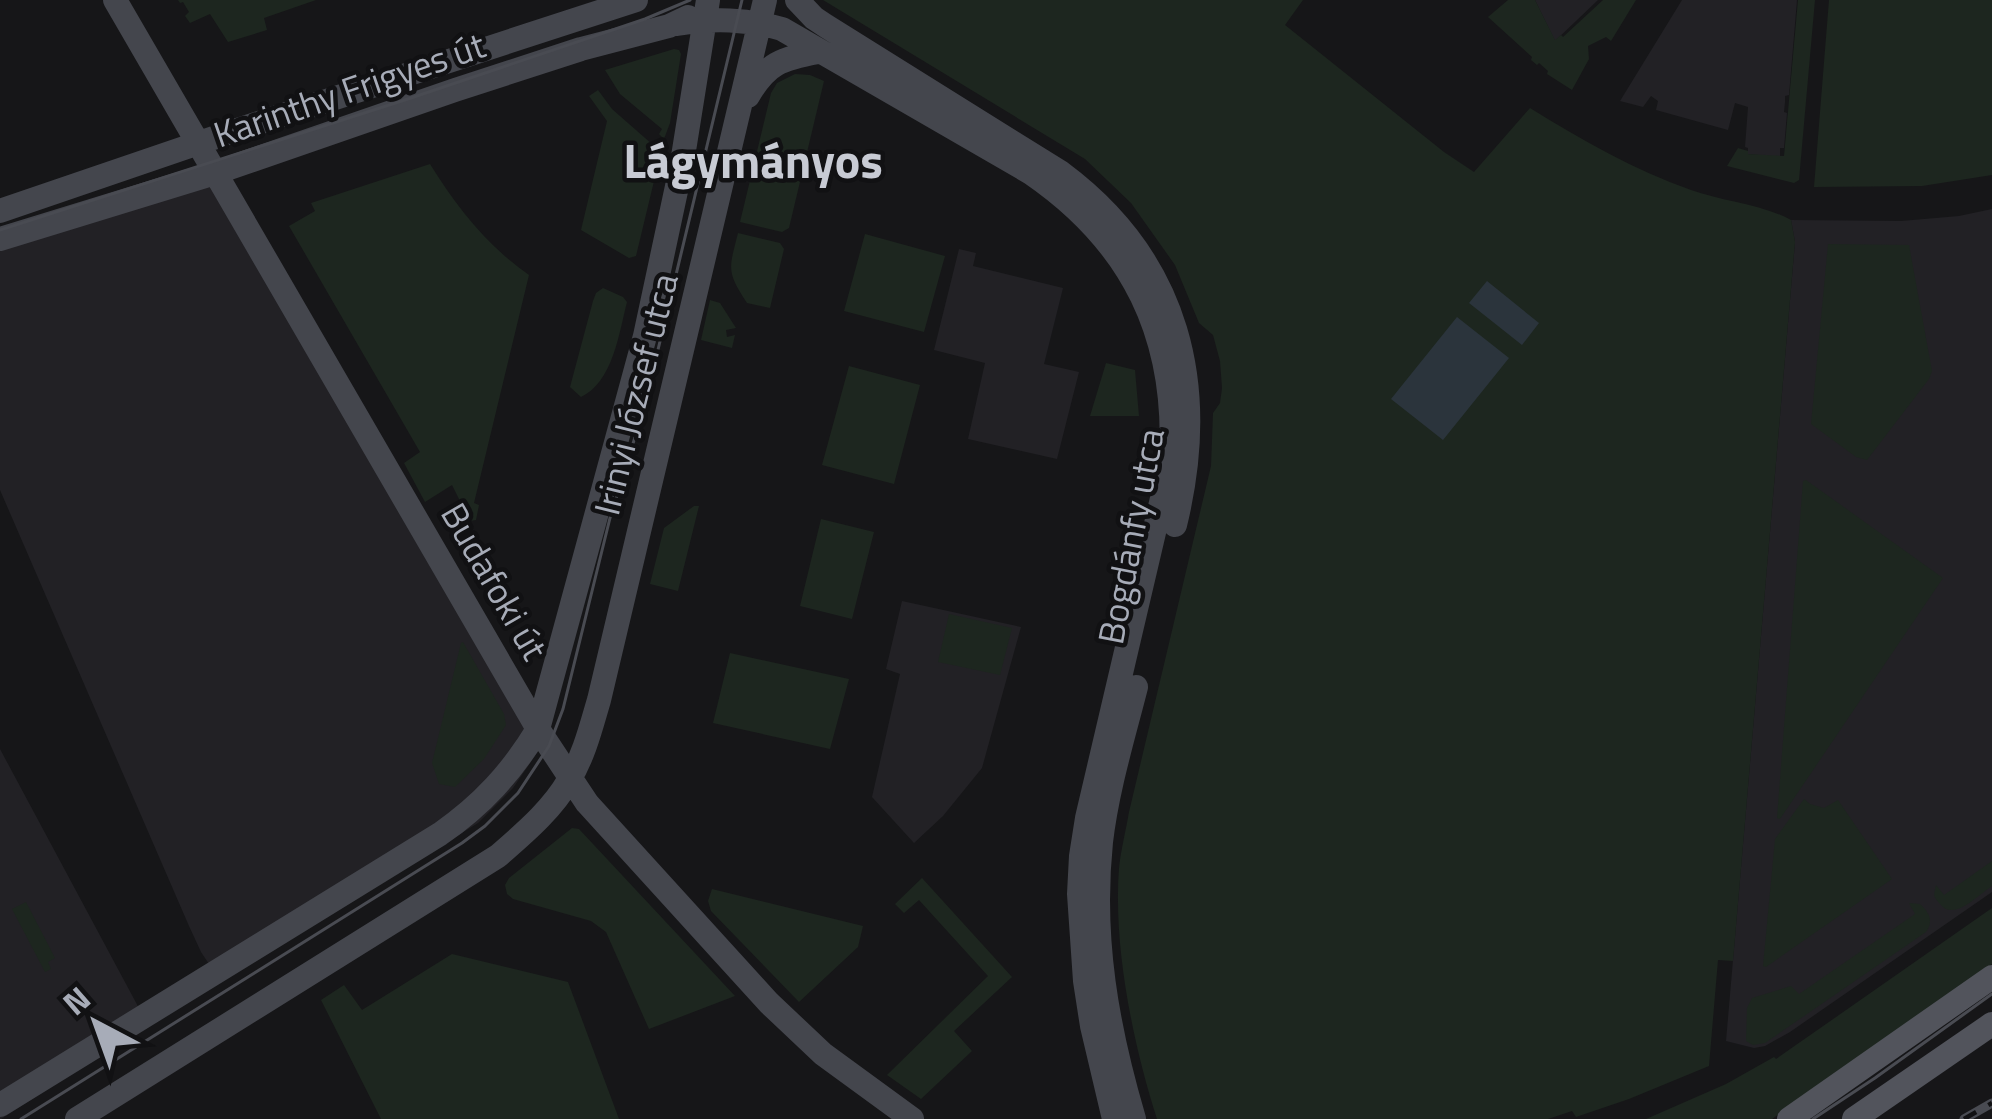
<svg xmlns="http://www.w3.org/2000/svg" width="1992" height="1119" viewBox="0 0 1992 1119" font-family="'Titillium Web',sans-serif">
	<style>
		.built { fill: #222125 }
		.green { fill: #1d261f }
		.water { fill: #2b343c }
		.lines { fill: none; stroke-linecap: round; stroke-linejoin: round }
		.secondary { stroke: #44464d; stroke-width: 24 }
		.primary { stroke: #52545c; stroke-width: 24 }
		.tram { stroke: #494b52; stroke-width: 3 }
		.rail-casing { stroke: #494b52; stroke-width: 9 }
		.rail { stroke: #111113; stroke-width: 4.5; stroke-dasharray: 14; stroke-linecap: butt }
		.labels { text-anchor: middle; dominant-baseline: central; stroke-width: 9; stroke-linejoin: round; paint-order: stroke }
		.street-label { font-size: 36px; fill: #a7acb8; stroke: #111113 }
		.district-label { font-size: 48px; font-weight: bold; fill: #c8cbd4; stroke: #111113 }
	</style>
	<rect width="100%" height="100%" fill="#161618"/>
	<path class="built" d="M1535,0H1598L1555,41Z
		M1682,0H1797L1789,95L1785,96V102L1784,112L1787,113L1784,148H1780V157L1748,154V148L1745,147L1748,107L1735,103L1728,130L1656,110L1658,101L1651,96L1643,107L1620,101Z
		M214,167L548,737L513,788L478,823L221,982L201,952L189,926L0,490V236Z
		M1992,209V892L1790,1032L1765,1046L1754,1048L1726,1041L1795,242L1791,220L1901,221L1959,216Z
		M959,249L976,253L973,266L1063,288L1044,364L1079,372L1057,459L968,439L985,363L934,350Z
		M902,601L1021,627L982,768L943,816L914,843L872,797L900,674L886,669Z
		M0,749L148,1025L1,1119H0Z"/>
	<path class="green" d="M178,0H316L264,18L267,30L228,42L210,14L190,23L185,16L189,12L183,2L180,3Z
		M823,0H1303L1285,25L1444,152L1474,172L1530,108C1582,140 1634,170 1691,190C1721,201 1765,205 1791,220L1795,242L1733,961L1718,960L1709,1066L1629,1099L1576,1117L1572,1111L1548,1119H1157C1133,1044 1113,947 1119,868C1121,849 1126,830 1129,812L1211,466L1213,413L1220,403L1222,388L1220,361L1213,335L1199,323L1175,265L1131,203L1085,159Z
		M1508,0H1535L1555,40L1561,35L1563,37L1603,0H1636L1611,41L1606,37L1588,46L1589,59L1572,90L1547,74L1548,71L1539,63L1537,65L1531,60L1532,57L1488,17Z
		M1798,0H1815L1799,180L1794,183L1727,166L1738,148L1748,151V154L1784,156Z
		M1829,0H1992V175L1922,186L1814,187Z
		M674,49L679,50L681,54L670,123L664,139L659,134L662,129L620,94L605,70Z
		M795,74L810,75L824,81L789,228L782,232L740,222L771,93L777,83Z
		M598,90L612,109L661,152L636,256L629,258L581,230L607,121L589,96Z
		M430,164C457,207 486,245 529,275L474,503L479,505L476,520L470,521L452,485L425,502L404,463L420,452L289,226L315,211L311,203Z
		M738,233L780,243L784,249L770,308L747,303C726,271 729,269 738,233Z
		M865,234L945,256L924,332L844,311Z
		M1828,244L1909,245L1932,371L1929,379L1867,460L1856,457L1811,424Z
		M603,288L623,297L627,302C619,333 613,382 581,397L570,387L593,301L596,293Z
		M710,300L720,303L736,328L726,330L727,337L735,335L732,348L701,340Z
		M1106,363L1135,370L1139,416H1090Z
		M849,366L920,385L894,484L822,465Z
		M1806,480L1943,578L1780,819L1777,818L1803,481Z
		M694,506H699L678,591L650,584L664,528Z
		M821,519L874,532L852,619L800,606Z
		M949,614L1012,628L1000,675L938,662Z
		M463,642L504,714L506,725L484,759L455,787L439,784L432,763L461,643Z
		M730,653L849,679L830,749L713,723Z
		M1804,799L1810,804L1824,808L1838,800L1892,879L1766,967L1763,966L1775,839Z
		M572,828L579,829L735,996L649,1029L606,932L591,921L513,899L507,894L505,885L509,878Z
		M1992,861V886C1978,895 1954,922 1940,904C1932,895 1934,896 1936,885L1944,895Z
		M922,878L1012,977L954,1031L972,1051L921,1099L887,1075L988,976L919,900L904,913L895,904Z
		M712,889L863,926L858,947L799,1002L711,911L708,901Z
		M26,902L55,958L48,962L51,969L45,972L12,909Z
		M1909,903L1920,904C1929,912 1934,921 1926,932L1765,1043L1753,1045L1746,1041L1747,1008L1752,998L1791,986L1799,994L1915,914Z
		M1992,908V964L1772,1119H1646L1726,1084L1774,1057L1776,1059Z
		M452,954L568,982L619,1119H381L321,1000L344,985L362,1010Z"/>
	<path class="water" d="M1487,281L1539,323L1522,345L1469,303Z
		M1457,317L1509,358L1443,440L1391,399Z"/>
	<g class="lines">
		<path class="secondary" d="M115,0L538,729L587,803L769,1003L823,1054L912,1119
			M797,0L814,18L826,26L1060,172C1180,261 1209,386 1175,525
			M677,24C714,18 746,19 782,29L1031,173C1133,243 1178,337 1171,460L1087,818L1081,856L1079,894L1085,981L1092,1026L1114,1119
			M748,96C767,63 781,59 818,52
			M0,211L231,132L636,0
			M0,239L215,173L455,90L581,49L669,26L688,17
			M0,1105L440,834C482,805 512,772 538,729L645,336L682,163L708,0
			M77,1119L498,856C523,834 552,810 569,780C584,756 591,727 599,700L765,0
			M1134,1119C1107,1027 1091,938 1101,842C1107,790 1123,738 1136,687"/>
		<path class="primary" d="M1789,1119L1992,977
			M1854,1119L1992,1024"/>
		<path class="tram" d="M0,230L411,98L645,19L690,0
			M21,1119L462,843L485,826L518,793L549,746L563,709L610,518L644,408L742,0
			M1813,1119L1875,1078L1992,994"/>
		<g class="rail-casing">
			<path id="rail" d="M1964,1119L1992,1103"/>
		</g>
		<use href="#rail" class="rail"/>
	</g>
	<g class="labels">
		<g class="street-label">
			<text transform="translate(349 89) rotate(-19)">Karinthy Frigyes út</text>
			<text transform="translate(635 394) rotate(-76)">Irinyi József utca</text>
			<text transform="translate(1130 536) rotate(-79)">Bogdánfy utca</text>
			<text transform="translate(495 581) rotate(60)">Budafoki út</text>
		</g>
		<g class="district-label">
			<text x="753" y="160">Lágymányos</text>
		</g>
	</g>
	<g transform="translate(96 1023) rotate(319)" stroke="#111113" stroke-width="9" paint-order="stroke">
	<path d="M0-9L21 45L0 30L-21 45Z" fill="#a7acb8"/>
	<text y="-18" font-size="33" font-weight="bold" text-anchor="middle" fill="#a7acb8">N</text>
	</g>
</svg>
